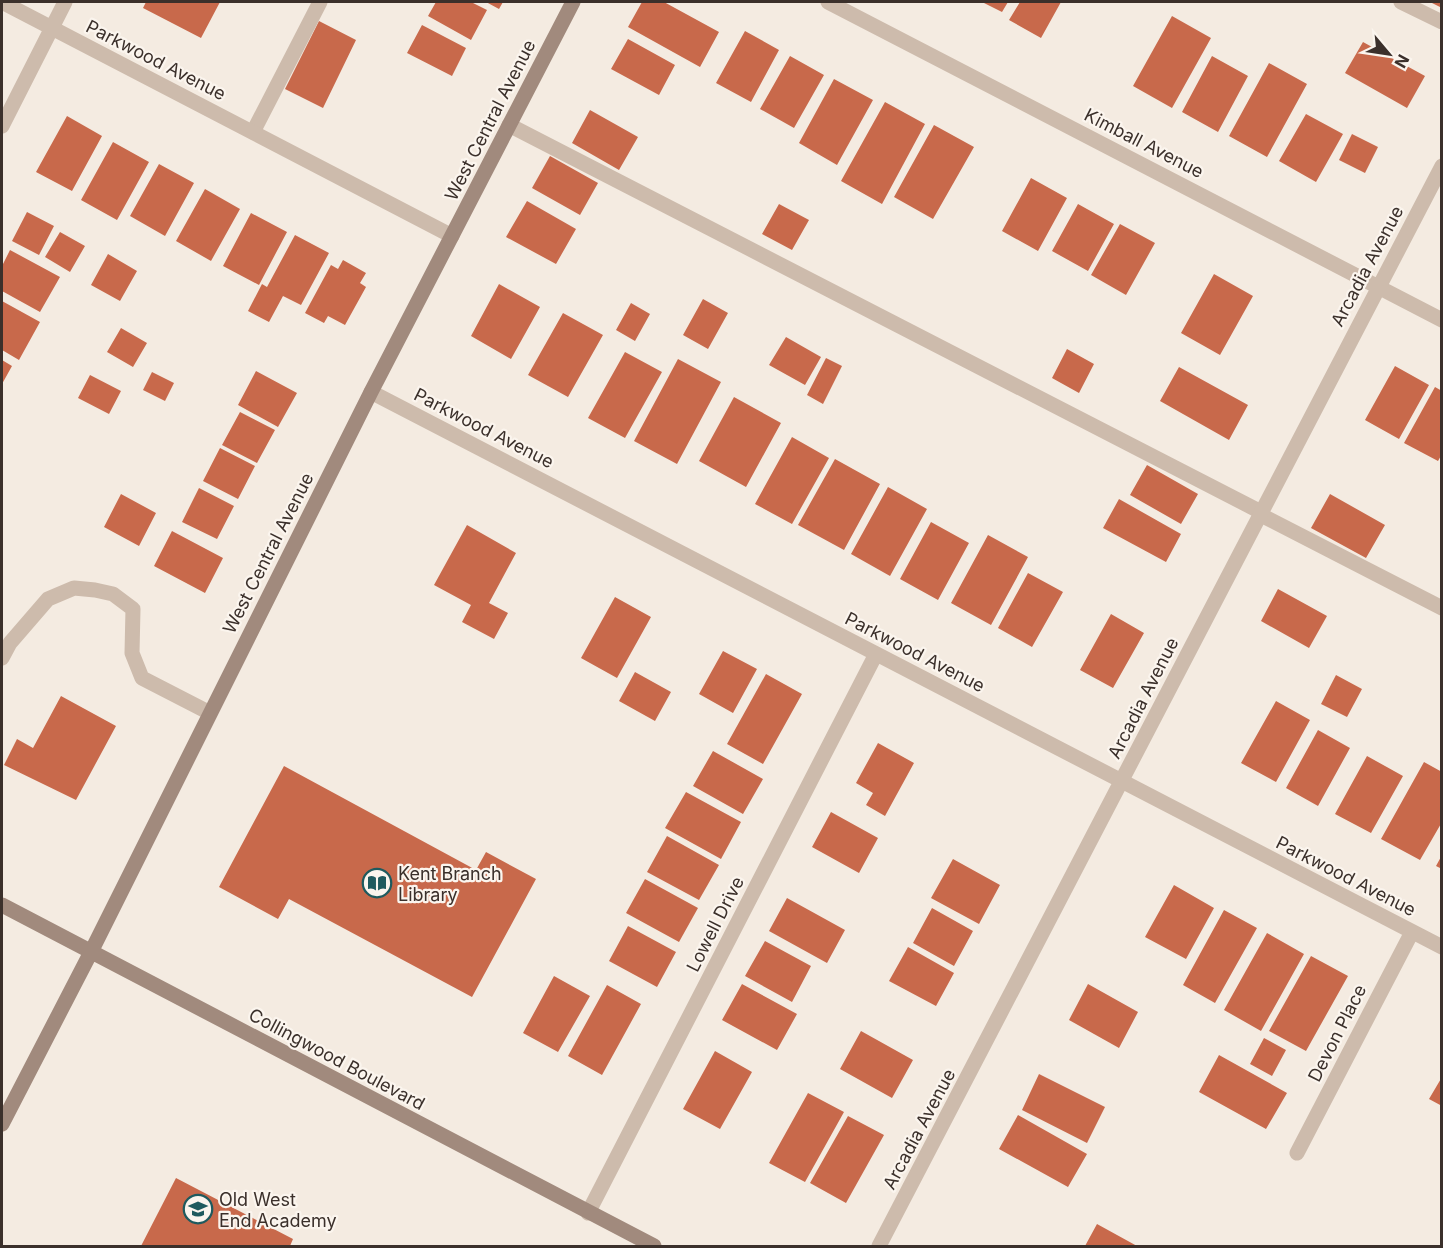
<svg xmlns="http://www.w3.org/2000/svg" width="1443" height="1248" viewBox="0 0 1443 1248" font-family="Inter,sans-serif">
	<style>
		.building { fill: #c8694b }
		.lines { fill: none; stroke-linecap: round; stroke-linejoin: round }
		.lane { stroke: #cdbbac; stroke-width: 15 }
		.street { stroke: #cdbbac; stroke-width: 15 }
		.secondary { stroke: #a18a7d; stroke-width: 15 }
		.labels { text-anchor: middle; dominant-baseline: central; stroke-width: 4.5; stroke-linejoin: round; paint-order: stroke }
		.street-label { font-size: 18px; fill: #3b302b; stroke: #fbf5ee }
		.poi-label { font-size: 18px; fill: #3b302b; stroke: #fbf5ee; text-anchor: start }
	</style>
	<rect width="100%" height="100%" fill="#f4ebe1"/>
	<path class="building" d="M146,2H220L201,38L143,8Z
		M436,2H471L487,10L471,40L428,16Z
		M486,2H503L499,9Z
		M642,2H664L719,32L700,67L628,27Z
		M982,2H1008L1002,12Z
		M1020,2H1061L1041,38L1009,20Z
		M1430,2H1442V8Z
		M1172,16L1211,38L1172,108L1133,86Z
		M319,21L356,40L323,108L285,89Z
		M422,25L466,48L452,76L407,53Z
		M745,31L779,50L751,102L716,83Z
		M628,39L675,65L659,95L611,69Z
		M1363,42L1425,76L1407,108L1345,73Z
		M790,56L824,75L794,128L760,109Z
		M1212,56L1248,76L1218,132L1182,112Z
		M1269,63L1307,84L1267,157L1229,136Z
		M834,79L873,100L837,165L799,143Z
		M885,102L925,124L882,204L841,181Z
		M590,110L638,137L619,170L572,143Z
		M1306,114L1343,134L1316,182L1279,161Z
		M67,116L102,136L72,191L36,172Z
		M934,125L974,147L933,219L894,197Z
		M1352,134L1378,147L1365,173L1339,160Z
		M113,142L149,162L117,220L81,200Z
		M550,156L598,183L580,215L532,188Z
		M159,164L194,183L165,236L130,216Z
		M1031,178L1067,198L1038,251L1002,231Z
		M205,189L240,209L211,261L176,241Z
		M527,201L576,229L556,264L506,237Z
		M779,204L809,220L792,250L762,234Z
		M1078,204L1114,224L1088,271L1052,251Z
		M27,212L54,226L39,255L12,241Z
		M251,213L287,232L259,285L223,266Z
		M1120,224L1155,243L1126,295L1091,275Z
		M60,232L85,246L70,272L45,257Z
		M295,235L329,253L301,305L283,296L269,322L248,311L262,284L267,287Z
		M10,250L60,277L40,312L2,291V266Z
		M108,254L137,271L120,301L91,285Z
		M343,260L366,273L360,283L366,287L345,325L328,316L324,323L305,313L331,265L338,269Z
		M1214,274L1253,296L1220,355L1181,333Z
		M499,284L540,307L511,359L471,336Z
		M703,299L728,313L708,349L683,335Z
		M2,301L40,322L19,360L2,350Z
		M631,303L650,314L635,341L616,330Z
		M563,313L603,335L568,397L528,375Z
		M121,328L147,343L133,367L107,352Z
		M786,337L821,357L805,385L769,365Z
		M1067,349L1094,364L1079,393L1052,378Z
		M625,352L662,372L625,438L588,418Z
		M826,358L842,366L823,404L807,395Z
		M678,359L721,382L677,464L634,441Z
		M2,360L12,366L2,384Z
		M1395,366L1429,385L1399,439L1365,420Z
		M1179,367L1248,405L1229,440L1160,401Z
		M256,371L297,393L278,427L238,405Z
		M152,372L174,383L165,401L143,390Z
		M90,375L121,391L109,414L78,398Z
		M1435,387L1442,391V454L1438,461L1404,443Z
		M734,397L781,423L746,487L699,461Z
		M240,412L275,430L257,463L222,445Z
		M792,437L829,458L792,524L755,504Z
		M220,448L255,466L238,499L203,481Z
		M835,459L880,484L844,550L798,525Z
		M1147,465L1198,494L1181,524L1130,495Z
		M888,487L927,509L890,576L851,554Z
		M199,488L234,506L217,539L182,522Z
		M121,494L156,513L139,546L104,527Z
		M1330,494L1385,525L1366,558L1311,528Z
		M1119,499L1181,534L1166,562L1103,528Z
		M931,522L969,543L938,600L900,579Z
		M467,525L516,553L489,603L508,613L494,639L462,622L471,605L434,585Z
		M172,531L223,558L205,593L154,566Z
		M988,535L1028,557L991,625L951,603Z
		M1028,573L1063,592L1032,647L998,628Z
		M1278,589L1327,616L1309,648L1261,621Z
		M615,597L651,617L617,678L581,658Z
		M1111,614L1144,633L1113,688L1080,670Z
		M723,651L757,669L733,713L699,694Z
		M635,672L671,692L655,721L619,701Z
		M766,674L802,694L763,764L727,744Z
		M1336,675L1362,689L1347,717L1321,704Z
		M61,696L116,726L76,800L4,765L17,739L33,748Z
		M1276,701L1310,720L1276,782L1241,763Z
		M1318,730L1350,748L1318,806L1286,788Z
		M878,743L914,763L885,816L866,805L873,793L856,783Z
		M713,751L763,779L743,814L693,786Z
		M1367,756L1403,776L1371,833L1335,814Z
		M1424,762L1442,772V822L1420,860L1381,839Z
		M284,766L476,870L486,852L536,879L472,997L289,899L278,919L219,887Z
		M686,792L741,822L721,859L665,828Z
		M831,812L878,838L859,873L812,847Z
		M667,836L719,865L699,900L647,872Z
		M1442,855V869L1436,866Z
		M953,859L1000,885L979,924L931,898Z
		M645,879L698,908L679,942L626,913Z
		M1174,885L1214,908L1186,959L1145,937Z
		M787,898L845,930L827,963L769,931Z
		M932,908L973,931L954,966L913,943Z
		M1224,910L1257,928L1215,1003L1183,985Z
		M628,926L676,952L657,987L609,961Z
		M1267,933L1304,954L1261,1031L1224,1010Z
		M765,941L811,966L792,1002L745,976Z
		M908,947L954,973L936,1006L889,981Z
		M1311,956L1348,976L1306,1051L1269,1031Z
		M554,976L590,996L558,1052L523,1033Z
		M742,984L797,1014L777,1050L722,1020Z
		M1088,984L1138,1012L1119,1048L1069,1020Z
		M607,985L641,1004L602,1075L568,1056Z
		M861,1031L913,1060L892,1098L840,1069Z
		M1264,1038L1286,1050L1272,1076L1250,1064Z
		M715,1051L752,1072L720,1129L683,1109Z
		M1219,1055L1287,1093L1266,1129L1199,1092Z
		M1039,1074L1105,1107L1087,1143L1022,1110Z
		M1442,1077V1106L1429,1099Z
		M808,1093L844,1112L805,1182L769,1163Z
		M1018,1115L1087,1154L1068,1187L999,1149Z
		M848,1116L884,1135L846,1203L810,1183Z
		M176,1178L293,1239L290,1246H141Z
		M1097,1224L1137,1246H1085Z"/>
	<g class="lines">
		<path class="lane" d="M1401,2L1442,22
			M509,125L1261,512
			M253,132L320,2
			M1259,514L1442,608
			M2,658L10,643L48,599L74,588L95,590L113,594L133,609L132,653L142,678L210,713"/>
		<path class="street" d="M2,2L452,236
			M828,2L1442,320
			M2,126L65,2
			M371,392L1442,947
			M1297,1153L1412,932
			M588,1213L876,654
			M879,1246L1442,166"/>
		<path class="secondary" d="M2,905L654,1246
			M2,1124L91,952L371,392L573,2"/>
	</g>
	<defs>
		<g id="library-ring" transform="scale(1.5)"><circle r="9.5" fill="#fbf5ee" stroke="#1f5a5e" stroke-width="1.5"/><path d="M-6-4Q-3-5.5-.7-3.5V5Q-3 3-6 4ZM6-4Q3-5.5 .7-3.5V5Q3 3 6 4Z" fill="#1f5a5e"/></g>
		<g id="school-ring" transform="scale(1.5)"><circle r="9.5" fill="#fbf5ee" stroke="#1f5a5e" stroke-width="1.5"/><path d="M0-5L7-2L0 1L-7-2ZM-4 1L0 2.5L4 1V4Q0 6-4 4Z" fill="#1f5a5e"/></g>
	</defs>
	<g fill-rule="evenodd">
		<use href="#library-ring" x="377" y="883"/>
		<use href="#school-ring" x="198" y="1209"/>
	</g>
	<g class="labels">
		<g class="street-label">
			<text transform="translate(156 60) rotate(27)">Parkwood Avenue</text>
			<text transform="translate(490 120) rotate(-63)">West Central Avenue</text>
			<text transform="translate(1144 143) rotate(27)">Kimball Avenue</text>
			<text transform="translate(1367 266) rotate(-62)">Arcadia Avenue</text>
			<text transform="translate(484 428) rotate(27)">Parkwood Avenue</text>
			<text transform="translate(268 553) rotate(-63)">West Central Avenue</text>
			<text transform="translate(915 652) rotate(27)">Parkwood Avenue</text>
			<text transform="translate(1143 698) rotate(-63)">Arcadia Avenue</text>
			<text transform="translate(1346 876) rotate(27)">Parkwood Avenue</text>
			<text transform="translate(715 924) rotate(-63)">Lowell Drive</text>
			<text transform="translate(1337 1033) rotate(-63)">Devon Place</text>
			<text transform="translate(337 1059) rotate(28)">Collingwood Boulevard</text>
			<text transform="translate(919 1129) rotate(-62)">Arcadia Avenue</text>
		</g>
		<g class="poi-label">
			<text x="398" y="873">Kent Branch<tspan x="398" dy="21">Library</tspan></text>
			<text x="219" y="1199">Old West<tspan x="219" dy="21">End Academy</tspan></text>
		</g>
	</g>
	<rect width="1443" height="1248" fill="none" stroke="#3b302b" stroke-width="6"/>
	<g transform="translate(1389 54) rotate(119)" stroke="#fbf5ee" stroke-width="4.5" paint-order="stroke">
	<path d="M0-4.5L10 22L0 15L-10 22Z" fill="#3b302b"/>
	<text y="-9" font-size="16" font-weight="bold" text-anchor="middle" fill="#3b302b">N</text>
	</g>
</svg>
